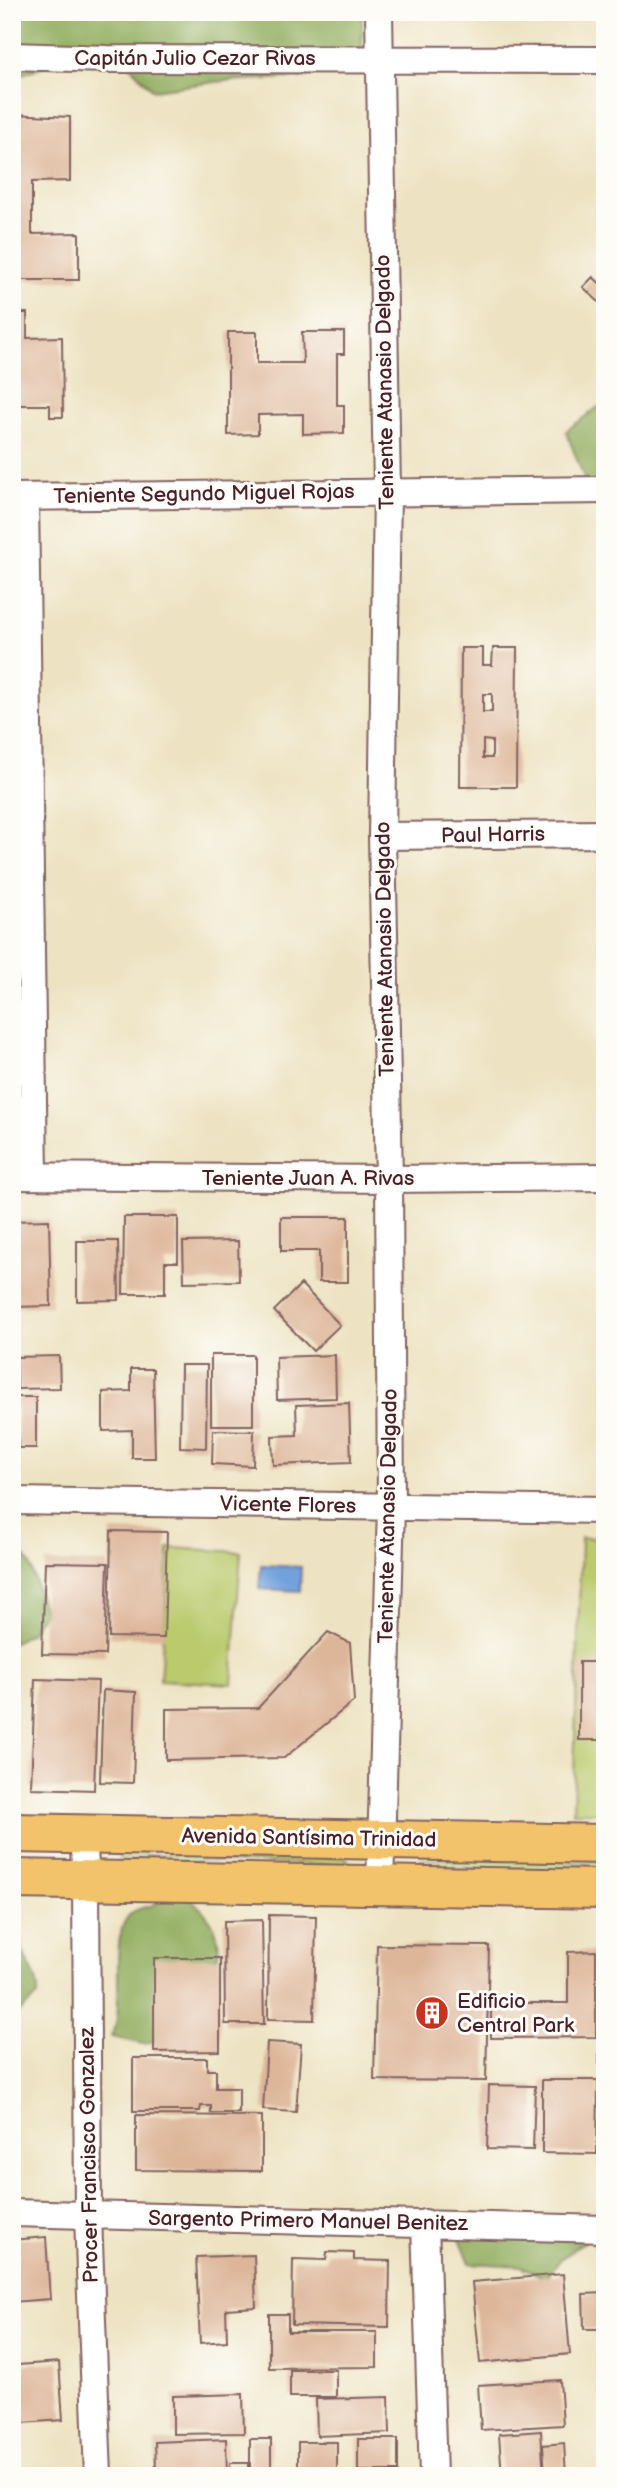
<svg xmlns="http://www.w3.org/2000/svg" width="617" height="2488" viewBox="0 0 617 2488" font-family="'Balsamiq Sans',sans-serif">
	<style>
		.green { fill: #baca6d; stroke: #82744c; stroke-width: 2 }
		.forest { fill: #93ae60; stroke: #6e6646; stroke-width: 2 }
		.water { fill: #72a2dc; stroke: #5e6084; stroke-width: 2 }
		.building { fill: #ddb598; fill-rule: evenodd }
		.lines { fill: none; stroke-linecap: round; stroke-linejoin: round }
		.street-casing { stroke: #836360; stroke-width: 30 }
		.primary-casing { stroke: #836360; stroke-width: 42 }
		.street { stroke: #fff; stroke-width: 26 }
		.primary { stroke: #f2c36a; stroke-width: 38 }
		.labels { text-anchor: middle; dominant-baseline: central; stroke-width: 6; stroke-linejoin: round; paint-order: stroke }
		.street-label { font-size: 21px; fill: #4a1f2b; stroke: #fdfcf7 }
		.poi-label { font-size: 21px; fill: #4a1f2b; stroke: #fdfcf7; text-anchor: start }
	</style>
	<rect width="100%" height="100%" fill="#fdfcf7"/>
	<filter id="ink" filterUnits="userSpaceOnUse"><feTurbulence type="fractalNoise" baseFrequency=".0143" numOctaves="2"/><feDisplacementMap in="SourceGraphic" scale="14" xChannelSelector="R" yChannelSelector="G"/><feConvolveMatrix kernelMatrix="1 2 1 2 8 2 1 2 1" color-interpolation-filters="sRGB"/></filter>
	<filter id="wash" filterUnits="userSpaceOnUse"><feTurbulence type="fractalNoise" baseFrequency=".00686" numOctaves="4" result="noise"/><feDisplacementMap in="SourceGraphic" scale="28" xChannelSelector="R" yChannelSelector="G"/><feGaussianBlur stdDeviation="1.57" result="paint"/><feColorMatrix in="noise" values="0 0 0 0 0 0 0 0 0 0 0 0 0 0 0 0 0 1.4 0 .05"/><feComposite in="paint" operator="in"/></filter>
	<g filter="url(#wash)">
		<rect width="100%" height="100%" fill="#ede2c1"/>
		<path class="green" d="M581,1538H605V1812H573Z
			M169,1548L241,1552L232,1684L160,1680Z
			M118,1853L347,1858L348,1860L345,1865L119,1860Z
			M420,1859L605,1862V1871L421,1867Z"/>
		<path class="forest" d="M12,12H362V50L306,77L224,81L153,90L107,42L12,78Z
			M605,402V480L586,483L566,431Z
			M12,1538L30,1564L44,1612L30,1633L12,1643Z
			M183,1895C207,1909 227,1936 215,1964L157,2040L144,2044L112,2037C127,2005 106,1930 133,1912C138,1908 147,1907 153,1905C165,1901 171,1896 183,1895Z
			M12,1922L21,1930C16,1957 40,1970 38,1996L14,2017Z
			M477,2225L605,2227V2261L590,2237L562,2258L545,2278L521,2266L470,2263L460,2238Z"/>
		<path class="water" d="M261,1565L301,1567L300,1591L259,1589Z"/>
		<g id="blocks">
			<path class="building" d="M12,114L70,117V181L32,182V234L79,233V280H12Z
				M593,277L605,288V299L601,304L583,287Z
				M12,313H27V338L62,337L63,417H50V405H12Z
				M228,332H257V363H303L302,332H344V354H337V405H344V433L303,434V414L258,415V434L228,435Z
				M461,648H483V665H492L493,648H517L516,787H460ZM483,694H492V712H483ZM483,740L492,741V758H483Z
				M124,1217H178V1262H165V1294H123Z
				M281,1217H348V1282H319V1251H281Z
				M49,1220L51,1306L12,1307V1221Z
				M77,1241H118L119,1300L77,1301Z
				M238,1241L239,1281L184,1282L183,1242Z
				M301,1284L340,1325L313,1351L274,1311Z
				M211,1355H253V1425H211Z
				M335,1355L336,1398L277,1400L276,1357Z
				M59,1356L60,1388L17,1389L16,1357Z
				M181,1365H207L206,1448L180,1447Z
				M131,1369H153L155,1458H132V1430L103,1431V1392L131,1391Z
				M17,1397H36V1448H18Z
				M349,1403L351,1462L273,1465L272,1436L297,1435L296,1405Z
				M213,1430L254,1431L253,1466L212,1464Z
				M111,1531L167,1532L164,1638L109,1637Z
				M45,1562L108,1563L105,1655L42,1654Z
				M328,1632L350,1643L354,1701L284,1758L166,1760V1709L258,1708Z
				M579,1662H605V1740H579Z
				M35,1679L98,1681L94,1790L31,1788Z
				M103,1690L136,1692L133,1783L100,1782Z
				M269,1915L316,1916L314,2020L268,2019Z
				M262,1920L264,2024H225L224,1921Z
				M377,1945L489,1946L486,2081L374,2080Z
				M596,1951V2037L491,2038V2003H568V1952Z
				M154,1958H220V2051L154,2052Z
				M599,2036L605,2037V2063H599Z
				M267,2042L301,2044L296,2112L263,2110Z
				M133,2058H207V2070H216V2088H239V2113H211V2106H201L200,2111H133Z
				M602,2077H605V2123H601Z
				M542,2080H598L597,2154L542,2153Z
				M489,2085L535,2086L533,2150L487,2149Z
				M136,2115L262,2116V2171L136,2170Z
				M599,2138H605V2166H599Z
				M46,2237L50,2299L12,2302V2240Z
				M327,2252L354,2253V2260L390,2261L389,2327L292,2325L293,2259L326,2260Z
				M254,2255L256,2307L226,2309L227,2341L200,2343L196,2257Z
				M563,2274L570,2354L480,2363L472,2282Z
				M605,2293V2329H584L583,2294Z
				M269,2314H288V2332H377V2367L269,2368Z
				M59,2362L63,2420L22,2423L18,2365Z
				M290,2370H336V2397H290Z
				M560,2380L563,2425L481,2430L478,2385Z
				M12,2382H17L20,2419L12,2420Z
				M243,2394L244,2433L173,2434V2396Z
				M389,2397L390,2433L317,2436L316,2399Z
				M541,2431L544,2476H502L499,2434Z
				M226,2439L227,2476H139L138,2471L156,2470L155,2442Z
				M250,2439H271V2476H250Z
				M358,2439H398V2471H358Z
				M298,2442H337V2476H298Z
				M564,2443L566,2476H545L543,2445Z
				M230,2463H248V2476H230Z
				M358,2473H397V2476H358Z"/>
		</g>
	</g>
	<g filter="url(#ink)">
		<use href="#blocks" fill-opacity="0" stroke="#836360" stroke-width="2"/>
		<g class="lines">
			<g class="street-casing">
				<path id="street" d="M379,12L387,491L382,836L389,1179L391,1507L380,1885
					M12,56L106,59L605,60
					M12,497L605,490
					M25,497L34,1176
					M382,836L605,834
					M12,1176L389,1179L605,1177
					M12,1501L605,1510
					M83,1834L86,1880L88,2217L98,2476
					M12,2213L605,2229
					M425,2223L433,2476"/>
			</g>
			<g class="primary-casing">
				<path id="primary" d="M12,1833L605,1844
					M12,1879L605,1889"/>
			</g>
			<use href="#street" class="street"/>
			<use href="#primary" class="primary"/>
		</g>
	</g>
	<defs>
		<g id="building-disc" transform="scale(1.75)"><circle r="9.5" fill="#c8321e" stroke="#fdfcf7"/><path d="M-4-6H4V6H1V3H-1V6H-4ZM-2.5-4.3h1.7v1.8h-1.7ZM.8-4.3h1.7v1.8H.8ZM-2.5-1h1.7V.8h-1.7ZM.8-1h1.7V.8H.8Z" fill="#fff"/></g>
	</defs>
	<g fill-rule="evenodd">
		<use href="#building-disc" x="432" y="2013"/>
	</g>
	<g class="labels">
		<g class="street-label">
			<text x="195" y="58">Capitán Julio Cezar Rivas</text>
			<text transform="translate(385 382) rotate(-91)">Teniente Atanasio Delgado</text>
			<text transform="translate(204 494) rotate(-1)">Teniente Segundo Miguel Rojas</text>
			<text transform="translate(493 835) rotate(-1)">Paul Harris</text>
			<text transform="translate(385 949) rotate(-91)">Teniente Atanasio Delgado</text>
			<text x="308" y="1178">Teniente Juan A. Rivas</text>
			<text transform="translate(288 1505) rotate(1)">Vicente Flores</text>
			<text transform="translate(388 1516) rotate(-89)">Teniente Atanasio Delgado</text>
			<text transform="translate(309 1838) rotate(1)">Avenida Santísima Trinidad</text>
			<text transform="translate(89 2155) rotate(-91)">Procer Francisco Gonzalez</text>
			<text transform="translate(308 2221) rotate(1)">Sargento Primero Manuel Benitez</text>
		</g>
		<g class="poi-label">
			<text x="457" y="2001">Edificio<tspan x="457" dy="24">Central Park</tspan></text>
		</g>
	</g>
	<rect width="617" height="2488" fill="none" stroke="#fdfcf7" stroke-width="42"/>
</svg>
